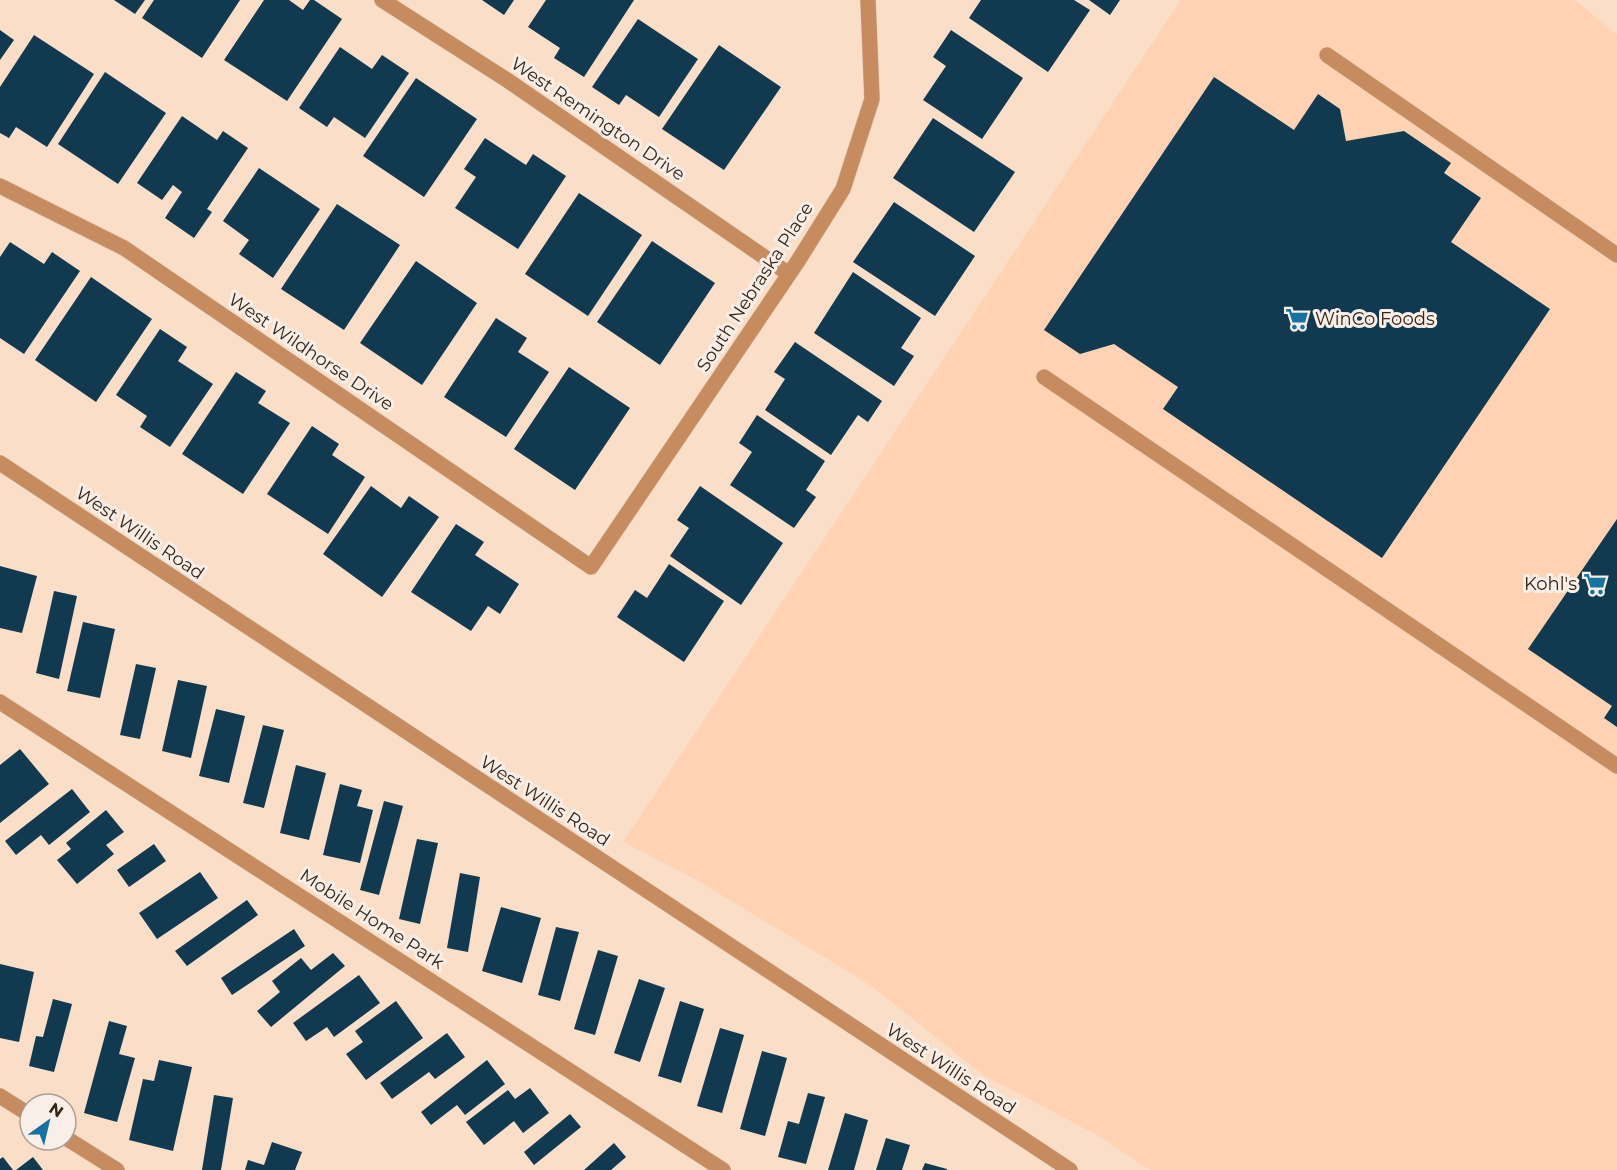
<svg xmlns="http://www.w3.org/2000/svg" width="1617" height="1170" viewBox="0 0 1617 1170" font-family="Montserrat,sans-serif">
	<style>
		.built { fill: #fed2b2 }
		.building { fill: #113950 }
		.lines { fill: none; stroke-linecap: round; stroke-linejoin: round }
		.minor-casing { stroke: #d4b9a5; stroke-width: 16 }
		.minor { stroke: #c68b5e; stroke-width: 15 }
		.labels { text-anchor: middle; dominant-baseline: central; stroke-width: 6; stroke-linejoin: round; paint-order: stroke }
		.street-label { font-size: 18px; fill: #372518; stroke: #f9efe8 }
		.poi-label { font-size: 18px; fill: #372518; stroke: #f9efe8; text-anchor: start }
	</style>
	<rect width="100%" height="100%" fill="#fbdec8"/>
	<path class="built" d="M1181,0H1575L1617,35V1170H1150L1097,1135L983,1075L873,987L697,880L623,842Z"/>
	<path class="building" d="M114,0H145L135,14Z
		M154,0H240L202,58L142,18Z
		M264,0H289L303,10L310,0H314L342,19L287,101L224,60Z
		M482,0H514L504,15Z
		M546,0H634L584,77L554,58L560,48L528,27Z
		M981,0H1074L1090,10L1048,72L969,18Z
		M1089,0H1120L1110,15Z
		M638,19L698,59L659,117L626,95L619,105L592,87Z
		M0,30L14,40L0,60Z
		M951,30L1023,78L982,139L923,100L946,66L933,57Z
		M34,35L94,74L47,147L16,127L9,138L0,133V87Z
		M719,45L781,87L724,170L662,129Z
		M340,47L372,69L382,55L409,73L365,138L334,117L327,127L299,108Z
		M105,72L166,113L118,184L58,144Z
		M1214,77L1294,130L1318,94L1340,109L1346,141L1404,131L1451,163L1444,173L1481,198L1451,242L1550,309L1382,558L1163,409L1178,387L1114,344L1080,354L1044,330Z
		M416,78L477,119L424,197L363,156Z
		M182,116L217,140L223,131L248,148L207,209L212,212L194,238L165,218L182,192L173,185L162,200L137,183Z
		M933,118L1015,172L974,232L893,178Z
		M485,138L526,165L533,154L566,176L518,249L455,208L476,177L464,169Z
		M259,168L320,209L273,278L239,254L249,240L223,221Z
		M579,193L642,235L588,316L525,274Z
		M894,202L975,256L935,316L853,262Z
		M337,204L400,245L344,330L281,289Z
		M652,241L715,283L660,365L597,322Z
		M10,242L44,264L52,252L80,271L24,354L0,338V257Z
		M416,261L477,303L422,385L360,343Z
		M853,272L921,318L901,348L914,356L894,386L814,333Z
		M91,277L152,319L96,402L35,360Z
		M496,318L527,338L518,352L549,372L506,437L444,397Z
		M160,329L187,347L178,361L213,384L170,447L140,427L147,416L116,395Z
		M795,342L882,401L868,422L858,415L831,455L765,410L785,379L774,372Z
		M569,367L630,408L575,490L514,449Z
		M236,372L266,391L258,403L290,423L243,494L182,454Z
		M757,415L825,461L806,490L816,497L794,528L730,485L752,452L739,443Z
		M312,426L339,444L332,455L365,477L328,534L267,494Z
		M371,486L401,508L409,496L439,517L382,597L323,554Z
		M700,486L783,543L741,605L670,556L689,528L677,520Z
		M1617,519V727L1604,718L1612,706L1528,649Z
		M456,524L484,542L475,555L519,584L500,614L488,606L471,631L411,592Z
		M669,564L724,601L684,662L617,617L635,590L647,598Z
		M0,566L37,576L22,633L0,628Z
		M54,591L77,596L59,679L36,673Z
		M83,622L115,629L100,698L67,691Z
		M136,664L156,668L140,739L120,735Z
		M178,680L207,686L191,758L162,751Z
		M216,709L245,716L229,783L199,776Z
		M263,725L284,730L264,808L243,803Z
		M20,749L49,784L0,823V765Z
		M296,765L326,773L309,840L280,833Z
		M340,784L362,790L357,806L373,810L360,863L323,855Z
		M72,789L90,812L49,845L41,835L16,855L5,841Z
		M384,801L403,806L379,895L360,890Z
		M106,810L124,832L106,845L114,854L77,884L57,860L71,849L66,843Z
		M417,839L438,843L420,924L399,919Z
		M154,844L166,861L129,887L117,870Z
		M200,872L218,898L157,939L139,913Z
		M460,873L480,877L468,952L447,948Z
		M247,900L258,915L187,966L175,951Z
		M501,907L541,918L522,983L482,971Z
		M556,927L579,932L560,1001L538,995Z
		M294,929L305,946L232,995L221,978Z
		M598,950L618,956L595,1035L574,1029Z
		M333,953L345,966L271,1027L257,1011L280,992L272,981L301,958L311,970Z
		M0,964L34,972L19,1042L0,1038Z
		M359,975L380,1003L334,1037L327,1027L306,1041L293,1023Z
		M639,979L665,988L640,1062L614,1053Z
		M53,999L72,1004L54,1072L29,1066L36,1036L43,1037Z
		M396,1001L423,1038L366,1080L346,1054L363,1042L355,1031Z
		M680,1001L704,1009L681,1083L658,1076Z
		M109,1021L127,1026L119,1054L135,1058L117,1122L84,1113Z
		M720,1028L744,1035L722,1113L697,1106Z
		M447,1033L465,1057L435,1079L429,1072L392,1099L380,1083Z
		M762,1051L787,1058L765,1136L740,1129Z
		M159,1060L192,1067L173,1151L129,1140L143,1079L154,1081Z
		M487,1060L505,1084L465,1115L457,1105L431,1125L421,1112Z
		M530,1088L549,1113L523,1133L514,1121L484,1145L466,1122L508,1090L515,1099Z
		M808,1093L825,1097L806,1164L778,1157L788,1121L799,1124Z
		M214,1095L233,1098L221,1170H202Z
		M845,1113L868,1120L854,1170H828Z
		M570,1114L581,1127L534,1165L524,1152Z
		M886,1138L910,1145L902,1170H876Z
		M272,1142L302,1152L295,1170H245L248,1160L264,1165Z
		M614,1143L626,1157L611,1170H584Z
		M3,1157L13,1170H0V1159Z
		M33,1157L43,1170H16Z
		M925,1163L947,1169V1170H922Z"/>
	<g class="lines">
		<g class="minor-casing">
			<path id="minor" d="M382,0L507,80L789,274
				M1327,55L1617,255
				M0,186L124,248L591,567L798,261L843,189L872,99L868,0
				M1044,377L1617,766
				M0,463L1070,1170
				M0,702L723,1170
				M0,1096L30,1115
				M66,1138L117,1170"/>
		</g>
		<use href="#minor" class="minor"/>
	</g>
	<defs>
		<g id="supermarket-bare" transform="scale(1.8)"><path d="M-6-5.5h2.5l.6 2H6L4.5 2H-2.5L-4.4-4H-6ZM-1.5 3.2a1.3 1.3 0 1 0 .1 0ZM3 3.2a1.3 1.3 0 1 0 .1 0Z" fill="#1872a1" stroke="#f9efe8" stroke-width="2.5" paint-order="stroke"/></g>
	</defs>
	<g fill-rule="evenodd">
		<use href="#supermarket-bare" x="1297" y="319"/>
		<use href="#supermarket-bare" x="1595" y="584"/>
	</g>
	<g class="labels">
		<g class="street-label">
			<text transform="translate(598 119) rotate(34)">West Remington Drive</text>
			<text transform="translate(755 287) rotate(-57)">South Nebraska Place</text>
			<text transform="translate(311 352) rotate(34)">West Wildhorse Drive</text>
			<text transform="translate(140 533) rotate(34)">West Willis Road</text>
			<text transform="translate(545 801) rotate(33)">West Willis Road</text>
			<text transform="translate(372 919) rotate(33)">Mobile Home Park</text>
			<text transform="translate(951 1069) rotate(33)">West Willis Road</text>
		</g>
		<g class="poi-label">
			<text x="1315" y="319">WinCo Foods</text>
			<text x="1577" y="584" text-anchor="end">Kohl's</text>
		</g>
	</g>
	<g transform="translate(48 1122) rotate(34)"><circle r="28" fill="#f9efe8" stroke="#ab9e95" stroke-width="1.5"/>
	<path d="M0-4.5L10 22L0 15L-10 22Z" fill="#1872a1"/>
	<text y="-9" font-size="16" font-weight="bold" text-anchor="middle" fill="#372518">N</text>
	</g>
</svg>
